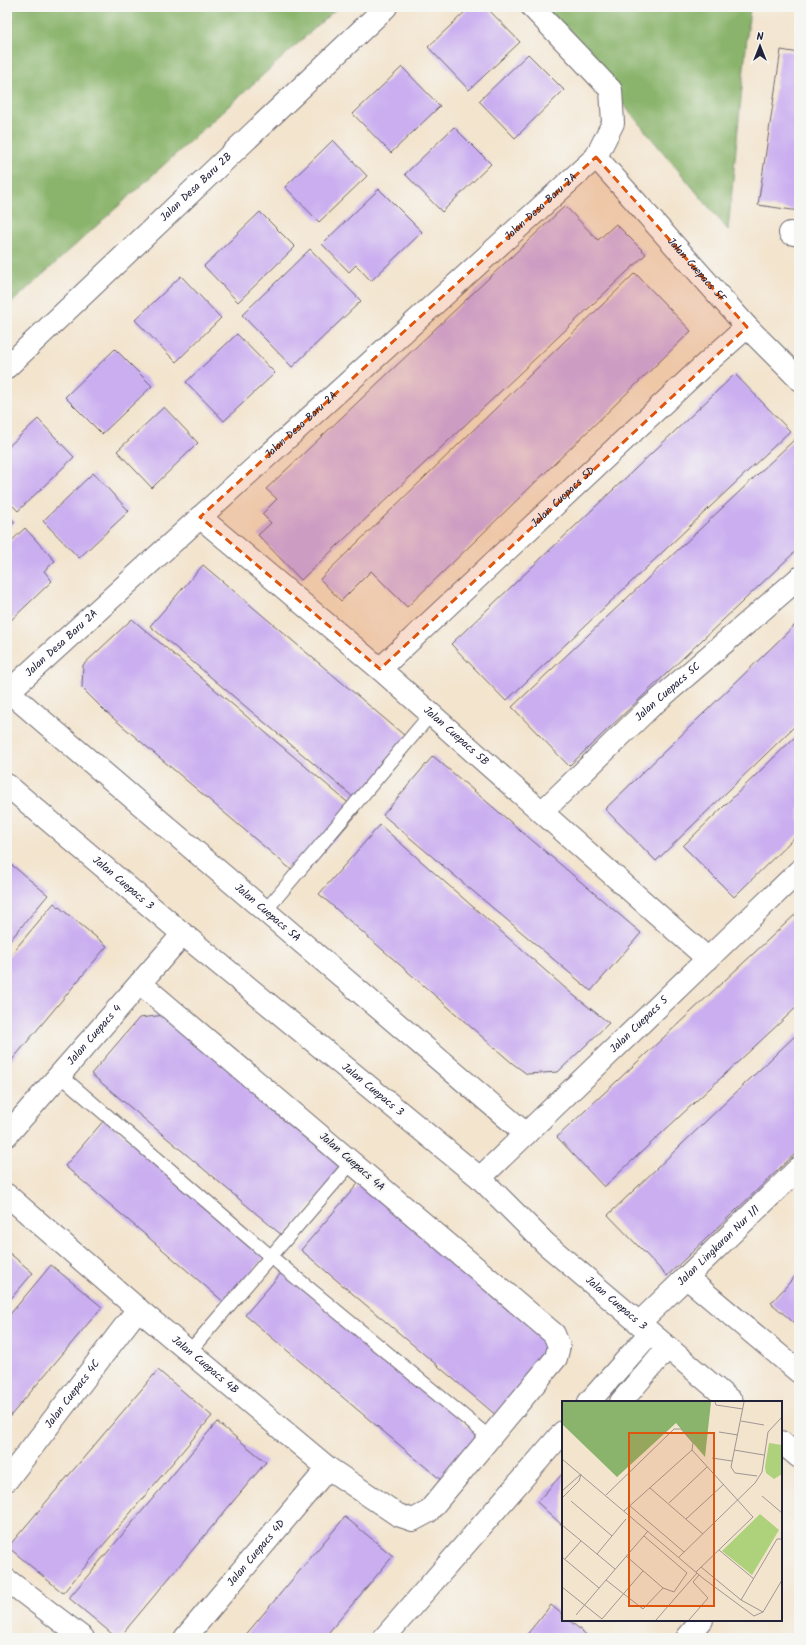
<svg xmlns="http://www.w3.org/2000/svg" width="806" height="1645" viewBox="0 0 806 1645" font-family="Kalam,sans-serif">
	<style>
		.forest { fill: #8ab46c; stroke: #566b54 }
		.building { fill: #caaef0 }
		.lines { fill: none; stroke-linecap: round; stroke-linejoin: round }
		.service-casing { stroke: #6b666e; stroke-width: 15 }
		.minor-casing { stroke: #6b666e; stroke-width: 24 }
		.service { stroke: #fff; stroke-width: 13 }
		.minor { stroke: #fff; stroke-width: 22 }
		.marked { fill: #de560e; fill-opacity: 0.2; stroke: #de560e; stroke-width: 3; stroke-dasharray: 8 5; stroke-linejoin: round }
		.labels { text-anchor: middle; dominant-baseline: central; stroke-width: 4; stroke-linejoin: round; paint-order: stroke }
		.street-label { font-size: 11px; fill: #22223b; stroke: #f6f6f2 }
		.inset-road { fill: none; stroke: #9f9693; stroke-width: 1 }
		.view { fill: #de560e; fill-opacity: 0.15; stroke: #de560e; stroke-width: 2 }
		.inset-edge { fill: none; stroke: #22223b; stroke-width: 2 }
	</style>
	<rect width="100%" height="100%" fill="#f6f6f2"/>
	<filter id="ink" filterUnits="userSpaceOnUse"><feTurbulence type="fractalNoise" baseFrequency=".025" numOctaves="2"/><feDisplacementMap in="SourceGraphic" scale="8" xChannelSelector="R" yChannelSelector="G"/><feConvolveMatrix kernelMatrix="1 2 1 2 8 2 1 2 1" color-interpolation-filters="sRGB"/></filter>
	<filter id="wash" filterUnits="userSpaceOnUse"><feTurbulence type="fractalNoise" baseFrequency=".012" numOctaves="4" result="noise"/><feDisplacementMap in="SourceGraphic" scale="16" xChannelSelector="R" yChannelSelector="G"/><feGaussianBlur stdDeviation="0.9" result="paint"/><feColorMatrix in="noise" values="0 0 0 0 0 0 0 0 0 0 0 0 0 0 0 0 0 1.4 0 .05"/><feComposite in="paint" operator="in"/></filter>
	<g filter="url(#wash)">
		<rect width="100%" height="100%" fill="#f3e4ce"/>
		<path class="forest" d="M7,7H338L7,307Z
			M542,7H750L728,230Z"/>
		<g id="blocks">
			<path class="building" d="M470,7H486L520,42L469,90L428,47Z
				M781,50L799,53V211L758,205Z
				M528,54L564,90L515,138L479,101Z
				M402,67L440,106L391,153L353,114Z
				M454,127L491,164L442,212L405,174Z
				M333,140L367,176L319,222L285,187Z
				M379,189L422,232L371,281L356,265L349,272L322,244Z
				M565,206L598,240L616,224L646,254L301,580L258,535L271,523L262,514L277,499L266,489Z
				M260,212L295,247L238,302L204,266Z
				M310,249L361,301L292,367L242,315Z
				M635,273L691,331L407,607L371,571L341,601L320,579Z
				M181,276L221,318L176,362L135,320Z
				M237,334L275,373L224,421L186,382Z
				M115,349L152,386L102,434L65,397Z
				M735,374L790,431L506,701L451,644Z
				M164,407L198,443L152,488L117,451Z
				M38,419L74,457L18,511L7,500V448Z
				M795,439L799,443V548L569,766L512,707Z
				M93,473L129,511L79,558L43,521Z
				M7,514L15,522L7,530Z
				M25,528L55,561L44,571L52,581L7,624V545Z
				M203,565L411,741L359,802L150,626Z
				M132,619L359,812L301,878L106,712L82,688L83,665Z
				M799,621V722L656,861L605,809Z
				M799,733V833L734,897L683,846Z
				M433,756L641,933L591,991L383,815Z
				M380,825L572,994L609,1023L558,1072L527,1074L512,1063L319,894Z
				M7,861L48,895L7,944Z
				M54,903L107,946L7,1066V959Z
				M799,911V1005L604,1187L557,1137Z
				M166,1015L344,1166L284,1237L91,1074L139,1018Z
				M799,1032V1150L667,1276L608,1215Z
				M105,1119L266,1255L225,1303L65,1166Z
				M362,1179L558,1344L497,1416L301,1250Z
				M7,1251L33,1273L7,1303Z
				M51,1265L102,1307L7,1420V1318Z
				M283,1271L479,1436L441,1480L245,1315Z
				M799,1272V1327L771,1303Z
				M158,1370L212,1416L63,1593L8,1547Z
				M217,1422L266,1462L119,1638H117L69,1598Z
				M563,1473V1526L537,1502Z
				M345,1517L393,1556L324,1638H243Z
				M551,1605L563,1615V1620H569L590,1638H524Z"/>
		</g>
	</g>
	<g filter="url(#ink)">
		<use href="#blocks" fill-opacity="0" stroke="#6b666e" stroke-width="1"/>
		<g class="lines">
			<g class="service-casing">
				<path id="service" d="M266,910L430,715
					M60,1075L270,1256L489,1437
					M189,1352L352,1162"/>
			</g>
			<g class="minor-casing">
				<g id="minor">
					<path id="s1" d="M596,157L747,327L799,379"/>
					<path d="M790,233L799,235"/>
					<path id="s2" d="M7,367L386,7"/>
					<path id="s3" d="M200,517L380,669L708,959"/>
					<path id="s4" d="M380,669L702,367L747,327"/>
					<path id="s5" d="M9,692L526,1134"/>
					<path id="s6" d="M7,693L596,157L613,123L611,90L532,7"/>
					<path id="s7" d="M7,785L183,934L480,1178L546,1244L732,1402"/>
					<path id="s8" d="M542,812L648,709L799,578"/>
					<path id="s9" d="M7,1135L183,934"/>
					<path id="s10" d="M480,1178L799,871"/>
					<path id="s11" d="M7,1195L138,1309L328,1468L398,1515L413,1520L428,1512L556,1358L559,1346L554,1334L140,983"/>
					<path d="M686,1277L799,1372"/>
					<path id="s12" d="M639,1323L799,1168"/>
					<path d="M589,1402L650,1333"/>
					<path d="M621,1402L667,1348"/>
					<path d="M781,1442L799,1457"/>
					<path id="s13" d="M7,1480L138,1309"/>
					<path d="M7,1580L83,1638"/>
					<path id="s14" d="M185,1638L328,1468"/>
					<path d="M384,1638L563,1432"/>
					<path d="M687,1638L702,1620"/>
				</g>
			</g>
			<use href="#service" class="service"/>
			<use href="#minor" class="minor"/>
		</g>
	</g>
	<path class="marked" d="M596,157L747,327L380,669L200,517Z"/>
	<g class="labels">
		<g class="street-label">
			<text stroke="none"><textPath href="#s2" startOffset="261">Jalan Desa Baru 2B</textPath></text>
			<text stroke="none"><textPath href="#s6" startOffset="722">Jalan Desa Baru 2A</textPath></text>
			<text stroke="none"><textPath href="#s1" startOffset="151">Jalan Cuepacs 5F</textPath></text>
			<text stroke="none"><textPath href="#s6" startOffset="398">Jalan Desa Baru 2A</textPath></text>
			<text stroke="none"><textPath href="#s4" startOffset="251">Jalan Cuepacs 5D</textPath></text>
			<text stroke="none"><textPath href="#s6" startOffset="74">Jalan Desa Baru 2A</textPath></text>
			<text stroke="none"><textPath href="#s8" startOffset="174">Jalan Cuepacs 5C</textPath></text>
			<text stroke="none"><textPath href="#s3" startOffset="337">Jalan Cuepacs 5B</textPath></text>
			<text stroke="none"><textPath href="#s7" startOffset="152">Jalan Cuepacs 3</textPath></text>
			<text stroke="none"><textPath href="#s5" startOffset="340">Jalan Cuepacs 5A</textPath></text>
			<text stroke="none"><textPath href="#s10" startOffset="221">Jalan Cuepacs 5</textPath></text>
			<text stroke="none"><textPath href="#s9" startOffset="133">Jalan Cuepacs 4</textPath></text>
			<text stroke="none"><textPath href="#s7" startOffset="476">Jalan Cuepacs 3</textPath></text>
			<text transform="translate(352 1162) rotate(41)">Jalan Cuepacs 4A</text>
			<text stroke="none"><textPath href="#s12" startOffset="111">Jalan Lingkaran Nur 1/1</textPath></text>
			<text stroke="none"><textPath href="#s7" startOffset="800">Jalan Cuepacs 3</textPath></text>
			<text stroke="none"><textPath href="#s11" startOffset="261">Jalan Cuepacs 4B</textPath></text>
			<text stroke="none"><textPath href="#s13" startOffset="108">Jalan Cuepacs 4C</textPath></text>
			<text stroke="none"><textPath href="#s14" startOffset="111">Jalan Cuepacs 4D</textPath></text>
		</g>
	</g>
	<g transform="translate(562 1401)">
		<rect width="220" height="220" fill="#f3e4ce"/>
		<path d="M207,42L220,44V73L212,78L204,72L203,66ZM198,113L217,129L190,174L160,150Z" fill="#aed27c"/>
		<path d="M0,1H149L143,56L114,22L55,76L0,23Z" fill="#8ab46c"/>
		<path class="inset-road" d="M153,1L154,4L181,8M182,1L169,66L173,72L195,75M179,20L202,24M157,31L176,34M130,49L191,116L134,171M172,49L202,54M150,57L170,60M0,58L142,178L192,215L201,211L220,179M88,87L141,133M0,90L19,73M44,94L112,28H119L131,42L130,49M200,95L220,112M0,97L17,80L19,73M9,100L50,135M107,102L145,66M68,105L122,151M62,110L130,49M124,118L162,83M0,124L53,168M157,149L192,178M35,153L64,118M64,155L101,187L112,191L125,172L82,135M0,156L37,187M117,156L193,82L200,71L206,31L220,16M3,158L19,140M139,166L179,199L201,211M44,179L81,208L101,187M0,186L40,218L81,170M179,199L215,138H220M14,214L86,130M94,219L135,172M127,219L146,197L131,181L137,174"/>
		<path class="view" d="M67,32H152V205H67Z"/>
		<rect width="220" height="220" class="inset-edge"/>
	</g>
	<rect width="806" height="1645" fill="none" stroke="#f6f6f2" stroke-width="24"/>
	<g transform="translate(760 46)" stroke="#f6f6f2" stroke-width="3" paint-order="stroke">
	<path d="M0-3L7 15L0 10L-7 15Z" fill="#22223b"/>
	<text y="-6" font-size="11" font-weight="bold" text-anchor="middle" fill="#22223b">N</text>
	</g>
</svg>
